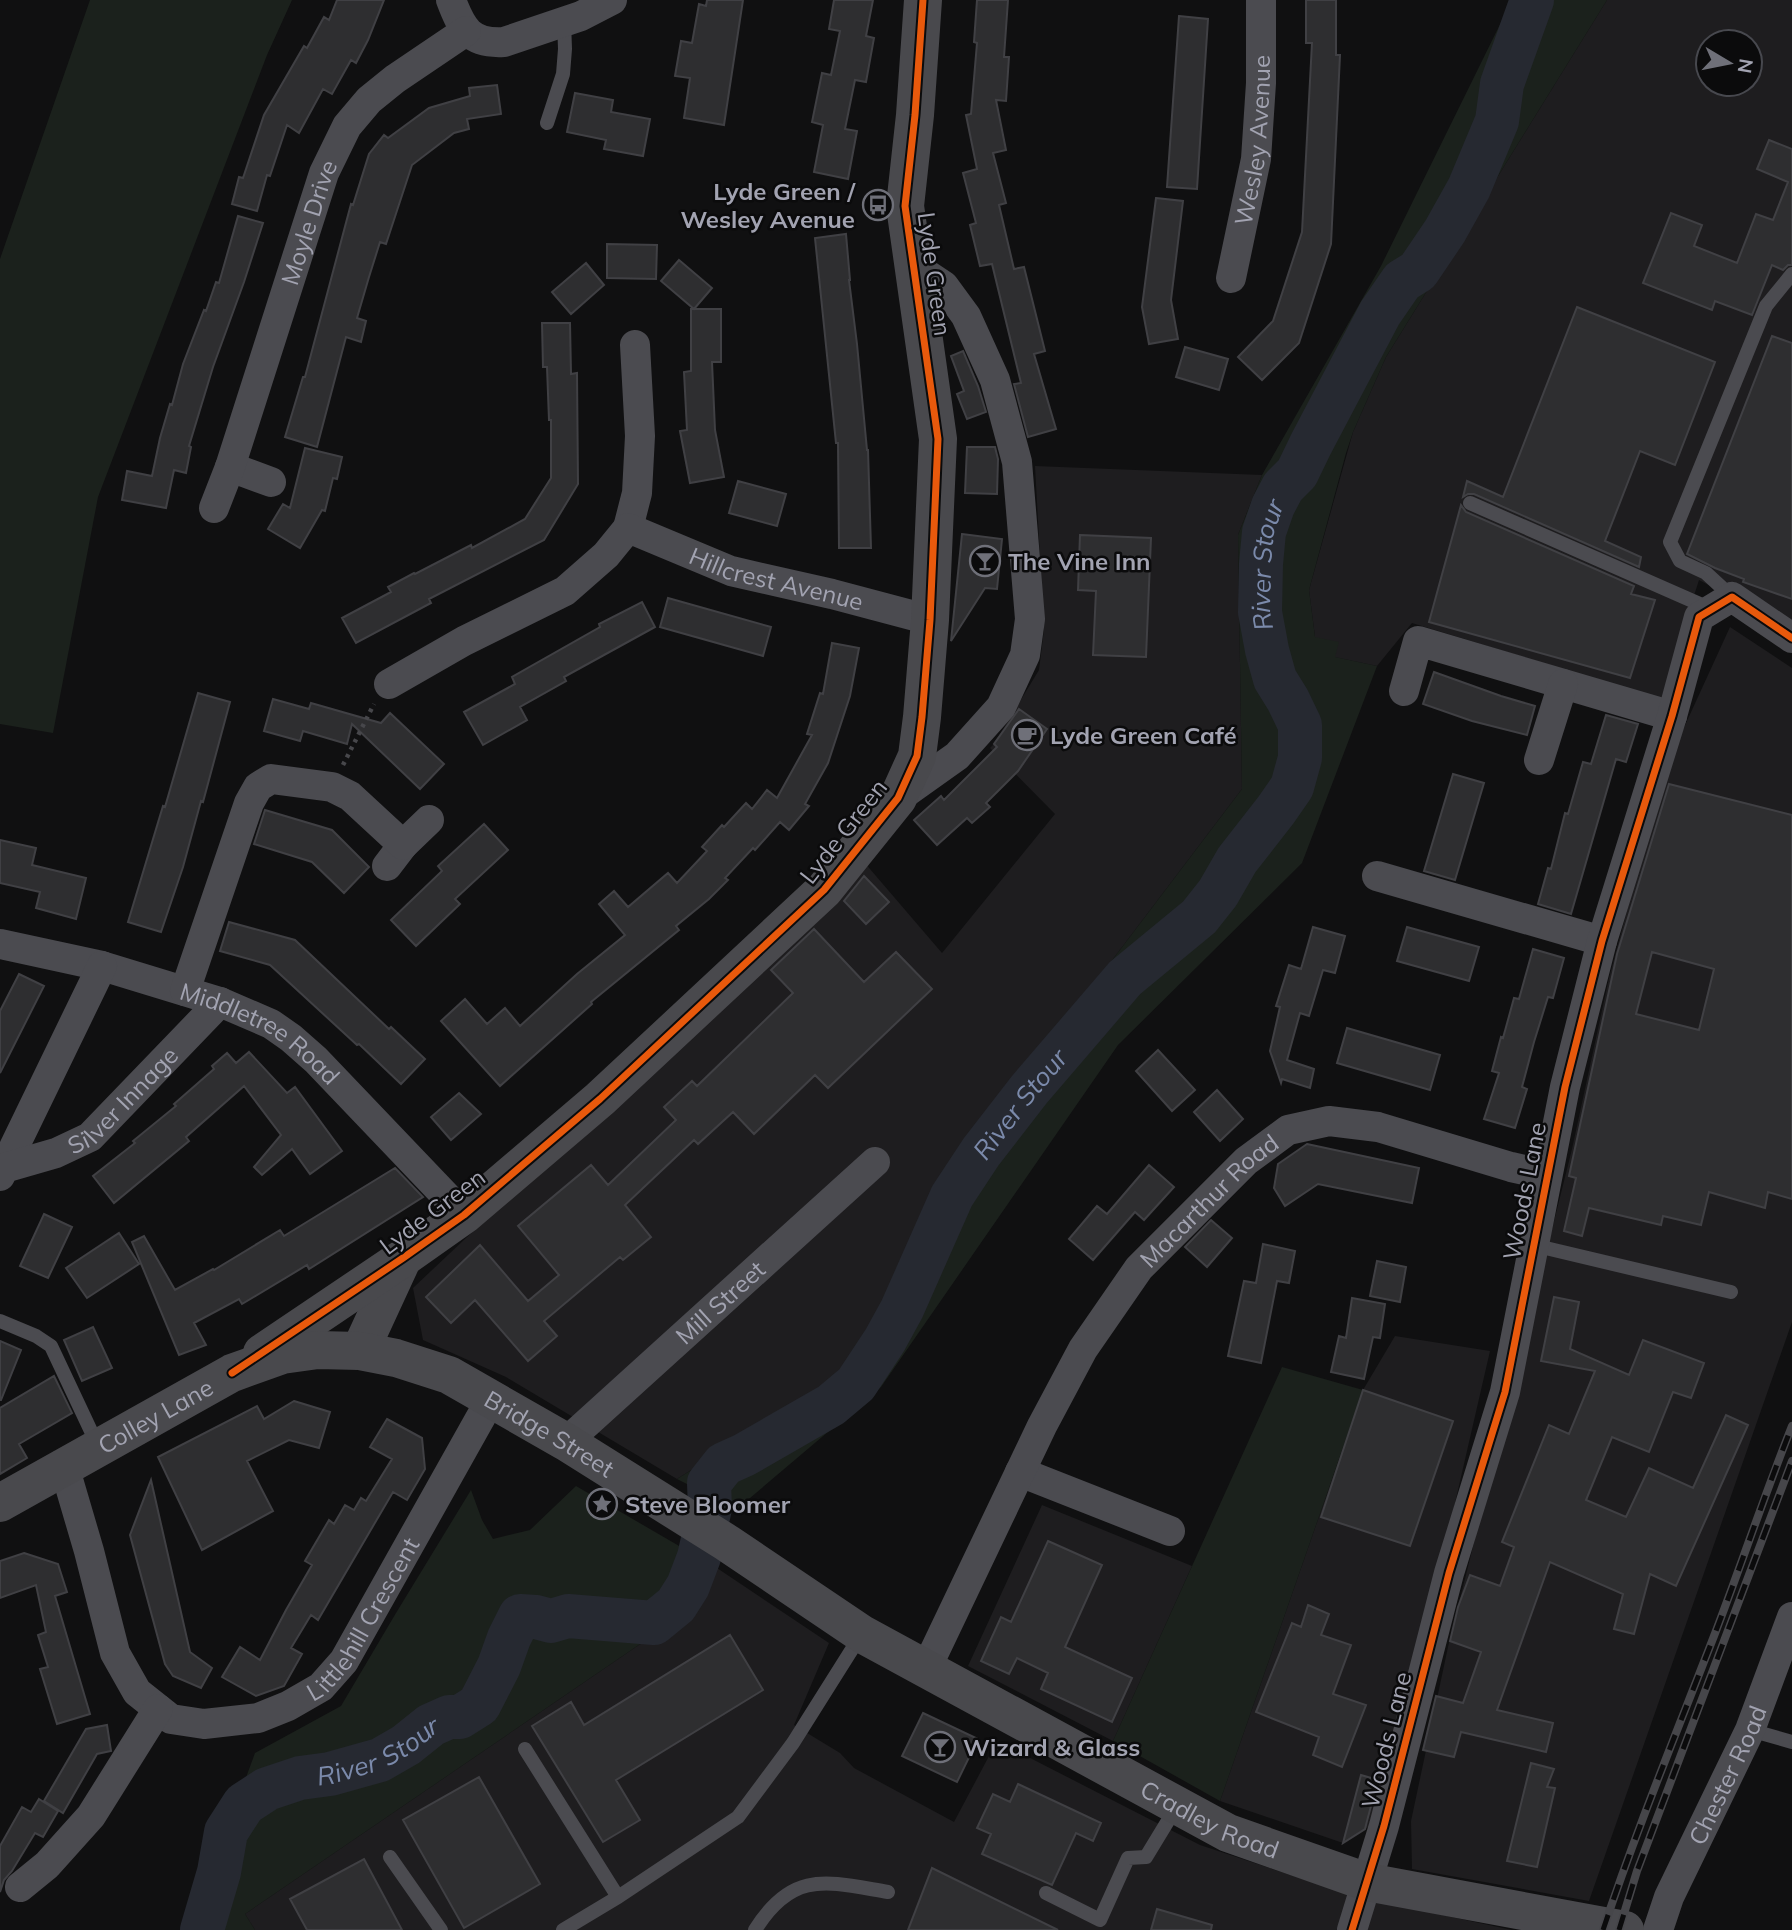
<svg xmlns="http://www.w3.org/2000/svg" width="1792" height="1930" viewBox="0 0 1792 1930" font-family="Mulish,sans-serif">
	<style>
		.built { fill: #1e1d1f; fill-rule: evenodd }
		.green { fill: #1b211c }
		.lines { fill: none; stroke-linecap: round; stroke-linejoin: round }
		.river { stroke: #262931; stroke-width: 44 }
		.building { fill: #2e2e30; stroke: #404044; stroke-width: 2; fill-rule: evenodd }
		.path { stroke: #47474b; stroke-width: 4.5; stroke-dasharray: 3.5 5; stroke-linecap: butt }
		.lane { stroke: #4b4b50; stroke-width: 14 }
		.street { stroke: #4b4b50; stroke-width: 30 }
		.secondary { stroke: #49494d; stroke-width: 38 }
		.rail-casing { stroke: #46464a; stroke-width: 8 }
		.rail { stroke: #0b0b0c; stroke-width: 5; stroke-dasharray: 16; stroke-linecap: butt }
		.cycleway-casing { stroke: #0b0b0c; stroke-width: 11 }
		.cycleway { stroke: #e8590c; stroke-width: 7 }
		.labels { text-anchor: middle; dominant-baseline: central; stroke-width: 5; stroke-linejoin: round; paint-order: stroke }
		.street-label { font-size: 24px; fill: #a2a3b1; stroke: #0b0b0c }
		.poi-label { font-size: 24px; font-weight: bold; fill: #a2a3b1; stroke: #0b0b0c; text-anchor: start }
		.water-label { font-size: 26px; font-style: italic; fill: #7b8aab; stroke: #0b0b0c }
	</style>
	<rect width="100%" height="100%" fill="#101011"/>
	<path class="built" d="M1607,0H1792V629L1699,580L1661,699L1412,623L1377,666L1334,657L1315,637L1309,590L1353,432L1386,357ZM1708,42H1750V84H1708Z
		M1035,466L1262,475L1238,535L1242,789L972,1145L922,1225L852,1370L677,1479L506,1377L423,1340L413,1288L864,862L942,953L1055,814L990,748L994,744L1039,670L1044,630Z
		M1730,627L1792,668V1322L1589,1901L1412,1869L1411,1821L1448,1647L1572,1149L1609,978L1665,769Z
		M1395,1336L1490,1351L1449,1529L1373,1824L1343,1843L1220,1801L1363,1390Z
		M1042,1505L1192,1566L1113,1741L968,1666Z
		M717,1568L829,1643L794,1725L840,1753L854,1768L954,1822L997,1741L1200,1845L1354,1896L1512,1930H255L245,1914L687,1612Z"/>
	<path class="green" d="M90,0H292L267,55L98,497L53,733L0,724V259Z
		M1512,0H1607L1386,357L1353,432L1346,453L1309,590L1315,637L1339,642L1335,657L1377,666L1302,863L1118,1045L881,1387L737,1509L677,1479L852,1370L922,1225L972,1145L1242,789L1238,535L1262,475L1381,266Z
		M1282,1367L1363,1390L1220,1801L1113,1741Z
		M576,1486L717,1568L687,1612L245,1914L255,1930H202L219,1872L226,1832L255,1753L341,1706L396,1613L471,1490L482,1520L493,1539L530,1530Z"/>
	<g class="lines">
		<path class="river" id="s1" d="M202,1930L219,1872L226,1832L244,1804L267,1789L300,1778L330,1774L380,1760L406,1745L431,1725L449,1717H460L479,1705L499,1666L509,1638L520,1616L536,1617L551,1621L568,1616L654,1623L676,1605L688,1586L699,1557L710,1508L709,1483L724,1464L744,1455L831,1405L856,1384L885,1340L902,1309L952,1196L981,1152L1029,1090L1125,978L1199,917L1218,893L1237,860L1276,810L1292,787L1300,758V725L1288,700L1275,679L1267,650L1260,612L1261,564L1264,532L1273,506L1283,487L1297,473L1311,444L1380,313L1402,281L1418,271L1445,231L1469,188L1497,121L1502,84L1532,0"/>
	</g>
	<path class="building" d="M337,0H384L368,40L356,63L351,60L332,94L323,89L299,133L287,125L270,176L267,175L257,211L232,204L239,177L243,178L264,115L304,46L307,48L324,17L329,20Z
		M707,0H743L724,125L684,118L690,78L675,76L681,41L692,43L699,4L706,6Z
		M834,0H873L866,36L874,38L866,82L855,80L845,129L857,131L848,179L814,172L823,125L812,122L822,73L831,75L840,31L829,29Z
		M977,0H1008L1004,57H1009L1006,101L996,100L1006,150L993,153L1006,203L999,205L1014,269L1024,267L1045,351L1034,354L1056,429L1028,437L1014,384L1021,383L992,264L980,266L970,225L976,223L963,173L977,169L966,115L971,114L977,43L974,42Z
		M1306,0H1336V55H1340L1331,244L1299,343L1262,380L1238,357L1273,321L1302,232L1312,43H1306Z
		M1179,16L1208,19L1197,189L1167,187Z
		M497,85L501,114L467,119L469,129L454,133L412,165L386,244L380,242L369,277L357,318L366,321L361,342L346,337L317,447L285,437L303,377H305L351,204L353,205L369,154L384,135L388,138L429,108L470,96L469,88Z
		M575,93L613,100L611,112L650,119L643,156L604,149L606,140L567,132Z
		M1769,140L1792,149V265H1788L1783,270L1772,265L1752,315L1715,301L1712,310L1643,283L1671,213L1702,225L1694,246L1737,263L1756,214L1773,220L1788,182L1757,169Z
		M1156,198L1183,201L1171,300L1178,339L1149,344L1142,307Z
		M238,216L263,223L244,282L213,367L189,446L191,447L186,473L174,470L166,508L122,500L127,471L152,476L160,438L170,404L172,405L183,364L204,310L206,311L216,282L219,283Z
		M846,234L850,280H849L857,344L867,450H868L871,548H839L838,443H836L815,238Z
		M607,244L657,245L656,279L607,278Z
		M679,260L712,288L694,309L661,281Z
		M586,263L604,285L571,314L552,292Z
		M1577,307L1715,362L1675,465L1640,451L1605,541L1641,557L1639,567L1474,494H1468L1463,497L1467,481L1503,497Z
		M691,309H721V362H712L715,430L724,477L690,483L680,431L687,430L684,372L691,371Z
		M542,323H570L571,374L577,373L578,484L544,540L429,599L431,603L356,643L342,618L391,592L388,587L414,573L415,574L471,545L472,548L525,519L551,478V420H549L547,367H543Z
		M1772,336L1792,343V599L1743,582L1744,579L1715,568L1687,554Z
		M1185,347L1228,359L1219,390L1176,377Z
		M963,351L978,386L986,412L967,419L957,394L964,391L951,356Z
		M967,447H995L998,459L997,494L965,493Z
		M305,448L342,457L337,479L333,478L325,511L322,510L300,548L268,529L283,504L290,508Z
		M738,481L786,494L777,526L729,513Z
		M1461,505L1466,512L1634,586L1631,594L1655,600L1630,678L1429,622Z
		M962,534L1002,539L997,589L985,588L951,641Z
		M1080,535L1151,538L1146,657L1093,655L1096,591L1078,590Z
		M668,598L771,627L763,656L660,627Z
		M642,602L655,627L564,677L566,681L520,707L527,720L483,745L464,712L515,684L512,677L600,627L599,624Z
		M832,643L859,648L850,696L828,763L805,804L809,806L789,830L780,822L755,850L753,848L725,878L728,880L709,899L676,926L679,930L591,1002L592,1004L500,1086L441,1021L465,999L487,1024L505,1008L520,1026L577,974L625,935L599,904L614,891L628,907L668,873L677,883L707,851L702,847L722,825L724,827L746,803L752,809L767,790L777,798L812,735L807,734L820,693L823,694Z
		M1434,672L1501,696L1535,706L1527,735L1472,721L1423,704Z
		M198,693L230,702L203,802L201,801L183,867L161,932L128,922L163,806L165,807Z
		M273,699L309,709L311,703L381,723L390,713L444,764L420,789L352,724L347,744L303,731L300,741L264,731Z
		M1019,709L1047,729L1018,771L986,803L990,807L972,823L967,818L937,845L914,820L941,796L944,800L997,747L994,744Z
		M1606,715L1638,724L1626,762L1616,759L1571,914L1538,904L1548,868L1551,869L1565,813L1568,814L1583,762L1591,764Z
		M1453,774L1484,783L1455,880L1424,871Z
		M1669,784L1792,815V1199L1768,1192L1765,1208L1709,1192L1701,1225L1663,1216L1661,1225L1589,1208L1582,1236L1564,1231L1576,1178L1569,1176L1617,954ZM1652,952L1714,969L1699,1030L1636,1014Z
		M265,810L332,830L369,867L344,893L312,862L254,844Z
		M484,824L508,850L455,899L460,904L416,946L391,920L442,871L438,866Z
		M0,840L36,848L32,865L86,878L76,919L36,908L40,892L0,883Z
		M864,876L889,902L866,924L844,901Z
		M229,922L295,940L389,1029L391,1027L425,1059L401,1084L359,1044L357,1045L270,965L220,951Z
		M1313,927L1345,936L1335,973L1323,970L1309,1016L1300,1013L1287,1060L1314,1069L1310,1088L1282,1079L1281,1083L1270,1051L1280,1007L1276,1006L1289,965L1301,969Z
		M1407,927L1479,947L1469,981L1397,961Z
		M814,929L864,982L896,952L932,989L828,1088L815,1075L754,1134L733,1112L698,1144L694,1140L625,1205L651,1237L623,1260L620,1257L544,1321L557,1336L528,1361L475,1300L451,1323L426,1297L480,1245L528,1301L559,1275L518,1226L591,1165L608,1185L676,1120L664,1107L692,1081L697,1086L793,993L771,970Z
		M1533,949L1564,958L1553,998L1548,997L1534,1042L1522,1087L1527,1089L1515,1128L1484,1119L1499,1073L1492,1071L1501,1037L1503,1038L1514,998L1519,999Z
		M19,974L44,986L0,1073V1011Z
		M1347,1028L1440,1055L1430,1090L1337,1063Z
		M1158,1050L1195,1090L1172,1111L1136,1071Z
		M249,1052L287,1093L295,1087L342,1151L310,1174L292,1149L262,1175L254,1167L281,1135L244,1086L186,1137L189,1141L114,1203L93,1176L135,1143L133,1141L176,1106L174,1104L214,1069L212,1066L227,1053L236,1063Z
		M1217,1090L1243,1119L1220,1141L1194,1112Z
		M459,1093L481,1114L451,1140L431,1117Z
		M1307,1144L1419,1168L1412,1203L1318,1184L1285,1206L1274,1188L1278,1164Z
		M1149,1165L1174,1187L1144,1220L1135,1212L1093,1260L1069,1239L1097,1206L1107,1214Z
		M395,1168L423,1197L309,1269L307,1265L242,1304L239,1299L194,1323L206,1345L179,1355L132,1242L144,1236L175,1290L213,1269L214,1270L280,1230L284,1236Z
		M44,1214L72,1227L48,1278L20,1266Z
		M1211,1220L1232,1238L1207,1267L1185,1247Z
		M119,1233L139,1264L87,1298L66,1268Z
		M1263,1244L1295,1251L1289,1283L1277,1281L1261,1363L1228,1356L1244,1281L1256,1283Z
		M1377,1261L1406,1267L1400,1302L1370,1296Z
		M1554,1297L1579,1302L1570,1349L1629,1375L1643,1340L1704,1363L1691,1398L1673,1392L1649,1452L1612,1437L1586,1500L1626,1517L1649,1468L1693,1488L1726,1415L1748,1425L1676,1586L1650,1574L1634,1634L1614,1629L1623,1594L1550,1562L1497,1710L1553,1723L1546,1752L1461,1732L1454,1757L1423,1750L1436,1696L1463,1703L1481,1652L1450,1641L1458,1607L1470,1575L1500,1586L1514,1547L1502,1542L1549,1425L1569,1434L1595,1371L1541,1361Z
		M1352,1298L1385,1304L1380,1338L1373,1337L1364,1379L1331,1372L1339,1336L1346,1338Z
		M93,1327L112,1368L82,1381L64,1340Z
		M0,1341L21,1350L1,1400H0Z
		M54,1376L72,1413L19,1444L27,1458L0,1474V1408Z
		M1363,1390L1453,1421L1410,1546L1321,1517Z
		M294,1401L330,1412L319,1448L289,1440L247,1461L273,1511L202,1550L158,1457L257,1406L264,1419Z
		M387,1419L422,1438L425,1469L407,1500L393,1492L318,1620L311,1615L291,1648L302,1654L284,1686L256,1696L222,1677L240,1647L260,1660L286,1610L312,1565L305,1561L329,1520L334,1524L345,1505L354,1510L361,1498L366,1501L392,1459L370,1447Z
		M151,1480L190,1652L212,1668L201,1688L173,1676L165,1664L130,1535Z
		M1048,1541L1102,1565L1065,1647L1132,1678L1112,1722L1041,1689L1048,1673L1017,1658L1009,1674L981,1661L1001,1617L1011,1622Z
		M24,1553L58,1564L67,1592L55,1596L90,1714L57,1724L40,1669L48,1667L38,1635L46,1632L36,1585L0,1598V1561Z
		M1308,1605L1329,1614L1321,1635L1351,1645L1333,1694L1366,1705L1342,1767L1313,1755L1319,1737L1256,1712L1292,1623L1301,1627Z
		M730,1635L763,1690L616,1780L640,1820L603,1842L532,1726L571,1702L584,1725Z
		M923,1713L978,1739L957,1782L902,1756Z
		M107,1725L111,1751L97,1754L63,1813L44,1801L86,1729Z
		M1531,1763L1554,1769L1547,1787L1555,1788L1537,1867L1507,1861Z
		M1361,1775L1378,1780L1367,1821L1365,1829L1343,1843Z
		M479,1777L540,1884L464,1928L403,1820Z
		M1018,1784L1101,1823L1093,1841L1076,1833L1052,1885L982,1854L991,1834L977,1828L993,1794L1010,1802Z
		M39,1799L58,1811L43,1837L35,1833L12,1871L4,1880L0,1892V1846L22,1807L31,1812Z
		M364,1859L402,1930H307L290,1899Z
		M932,1868L1058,1930H908Z
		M1157,1909L1212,1925L1211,1930H1151Z"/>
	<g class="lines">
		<path class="path" d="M343,765L374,704"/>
		<path class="lane" d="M547,123L563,74L565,49L564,21
			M1470,503L1711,609
			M1732,597L1706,573L1680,561L1670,542L1766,306L1792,274
			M1533,1245L1731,1292
			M0,1321L36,1336L51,1346L98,1446
			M1750,1730L1792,1742
			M525,1749L618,1897
			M390,1857L441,1930
			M1046,1893L1100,1920L1128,1858L1146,1857L1177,1806
			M563,1930L618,1897L738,1817L793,1743L861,1635
			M755,1930C793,1869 828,1882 888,1892"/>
		<g class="street">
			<path d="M451,0C462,29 470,44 504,42L581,16L612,0"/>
			<path id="s2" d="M1231,278L1256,159L1261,83V0"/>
			<path d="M230,467L271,482"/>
			<path id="s3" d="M214,508L230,467L324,173L347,126L369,100L395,79L466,31"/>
			<path d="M628,528L637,493L640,436L635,345"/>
			<path id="s4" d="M389,684L464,641L565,591L606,555L628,528L731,571L832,594L930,620"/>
			<path d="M1404,691L1418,641L1672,716"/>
			<path d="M1539,760L1563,684"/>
			<path d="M898,798L957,756L1001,707L1025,655L1030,619L1017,462L995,380L966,316L944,286L914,266"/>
			<path d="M387,866L403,845"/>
			<path d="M1377,876L1602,941"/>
			<path id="s5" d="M0,944L102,966L220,1002L271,1024L291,1038L316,1060L464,1215"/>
			<path d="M185,991L249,803L258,787L271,779L332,787L350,796L403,845L429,820"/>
			<path d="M4,1168L102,966"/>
			<path id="s6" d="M0,1176L4,1168L56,1153L90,1137L220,1002"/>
			<path id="s7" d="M566,1442L875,1162"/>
			<path id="s8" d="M64,1466L89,1551L115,1653L137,1692L171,1719L204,1724L258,1718L288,1706L321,1687L344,1661L491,1399"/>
			<path d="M1020,1472L1170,1531"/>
			<path id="s9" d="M927,1667L1042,1426L1083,1349L1139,1268L1246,1161L1288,1130L1329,1121L1378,1127L1511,1167L1547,1175"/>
			<path d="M20,1887L47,1865L91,1816L158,1709"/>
			<path d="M1352,1930L1384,1826L1449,1573L1505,1392L1565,1087L1602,941L1672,716L1699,617L1732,597L1792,638"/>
			<path id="s10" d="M1658,1930L1669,1897L1750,1730L1792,1617"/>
		</g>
		<g class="secondary">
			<path d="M360,1351L402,1260"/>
			<path d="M262,1353L403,1258L464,1215L600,1099L824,890L898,798L917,756L922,717L930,620L938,439L905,206L915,115L923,0"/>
			<path id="s11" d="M0,1503L232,1373L282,1355L318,1350L360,1351L396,1358L449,1375L566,1442L727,1543L862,1634L1228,1833L1367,1882L1625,1930"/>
		</g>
		<g class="rail-casing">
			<path id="rail" d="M1603,1930C1636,1831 1676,1734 1714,1636C1741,1566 1764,1496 1792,1426
				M1619,1930L1637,1871L1792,1461"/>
		</g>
		<use href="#rail" class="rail"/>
		<g class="cycleway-casing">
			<path id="cycleway" d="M232,1373L403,1258L464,1215L600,1099L824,890L898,798L917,756L922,717L930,620L938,439L905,206L915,115L923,0
				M1352,1930L1384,1826L1449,1573L1505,1392L1565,1087L1602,941L1672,716L1699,617L1732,597L1792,638"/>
		</g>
		<use href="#cycleway" class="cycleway"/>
	</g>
	<defs>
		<g id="bus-ring" transform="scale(1.575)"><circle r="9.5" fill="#0b0b0c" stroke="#6f7079" stroke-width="1.5"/><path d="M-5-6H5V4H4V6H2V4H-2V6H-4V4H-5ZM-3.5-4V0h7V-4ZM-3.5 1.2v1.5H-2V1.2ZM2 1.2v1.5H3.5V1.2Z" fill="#6f7079"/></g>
		<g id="bar-ring" transform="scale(1.575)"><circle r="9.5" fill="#0b0b0c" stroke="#6f7079" stroke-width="1.5"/><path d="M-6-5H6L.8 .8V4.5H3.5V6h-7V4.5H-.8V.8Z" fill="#6f7079"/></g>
		<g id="cafe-ring" transform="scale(1.575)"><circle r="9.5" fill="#0b0b0c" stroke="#6f7079" stroke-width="1.5"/><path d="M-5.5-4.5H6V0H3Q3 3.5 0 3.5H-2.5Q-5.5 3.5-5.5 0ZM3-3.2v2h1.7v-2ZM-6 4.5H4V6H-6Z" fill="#6f7079"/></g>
		<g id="sight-ring" transform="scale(1.575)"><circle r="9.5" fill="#0b0b0c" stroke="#6f7079" stroke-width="1.5"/><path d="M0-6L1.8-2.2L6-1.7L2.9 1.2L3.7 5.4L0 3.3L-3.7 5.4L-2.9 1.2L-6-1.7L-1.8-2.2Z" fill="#6f7079"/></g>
	</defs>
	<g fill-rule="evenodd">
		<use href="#bus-ring" x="878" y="205"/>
		<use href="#bar-ring" x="985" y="561"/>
		<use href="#cafe-ring" x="1027" y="735"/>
		<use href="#sight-ring" x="602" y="1504"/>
		<use href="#bar-ring" x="940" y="1747"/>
	</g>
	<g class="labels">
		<g class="street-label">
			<text stroke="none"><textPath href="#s2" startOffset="140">Wesley Avenue</textPath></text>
			<text stroke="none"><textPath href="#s3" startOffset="301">Moyle Drive</textPath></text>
			<text transform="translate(935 274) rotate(82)">Lyde Green</text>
			<text stroke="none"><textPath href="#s4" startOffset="446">Hillcrest Avenue</textPath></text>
			<text transform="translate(843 831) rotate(-52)">Lyde Green</text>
			<text stroke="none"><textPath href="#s5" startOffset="278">Middletree Road</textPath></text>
			<text stroke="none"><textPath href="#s6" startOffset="149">Silver Innage</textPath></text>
			<text transform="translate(1524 1191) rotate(-79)">Woods Lane</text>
			<text stroke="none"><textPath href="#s9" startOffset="550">Macarthur Road</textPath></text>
			<text transform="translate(432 1211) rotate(-37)">Lyde Green</text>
			<text stroke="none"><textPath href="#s7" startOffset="208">Mill Street</textPath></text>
			<text stroke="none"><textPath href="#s11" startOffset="178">Colley Lane</textPath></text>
			<text stroke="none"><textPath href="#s11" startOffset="606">Bridge Street</textPath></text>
			<text stroke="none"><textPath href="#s8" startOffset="520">Littlehill Crescent</textPath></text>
			<text transform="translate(1386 1740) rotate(-76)">Woods Lane</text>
			<text stroke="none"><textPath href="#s10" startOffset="170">Chester Road</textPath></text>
			<text stroke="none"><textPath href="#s11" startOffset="1372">Cradley Road</textPath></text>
		</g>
		<g class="poi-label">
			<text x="855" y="191" text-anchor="end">Lyde Green /<tspan x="855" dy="28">Wesley Avenue</tspan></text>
			<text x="1008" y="561">The Vine Inn</text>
			<text x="1050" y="735">Lyde Green Café</text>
			<text x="625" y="1504">Steve Bloomer</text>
			<text x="963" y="1747">Wizard &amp; Glass</text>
		</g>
		<g class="water-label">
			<text stroke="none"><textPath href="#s1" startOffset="1942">River Stour</textPath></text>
			<text stroke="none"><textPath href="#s1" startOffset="1290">River Stour</textPath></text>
			<text stroke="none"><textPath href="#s1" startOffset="280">River Stour</textPath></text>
		</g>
	</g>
	<g transform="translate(1729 63) rotate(100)"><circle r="33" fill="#0b0b0c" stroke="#47484e" stroke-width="2"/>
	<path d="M0-5L12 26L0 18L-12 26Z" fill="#6f7079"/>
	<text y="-10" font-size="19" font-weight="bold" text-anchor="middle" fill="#a2a3b1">N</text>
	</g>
</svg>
